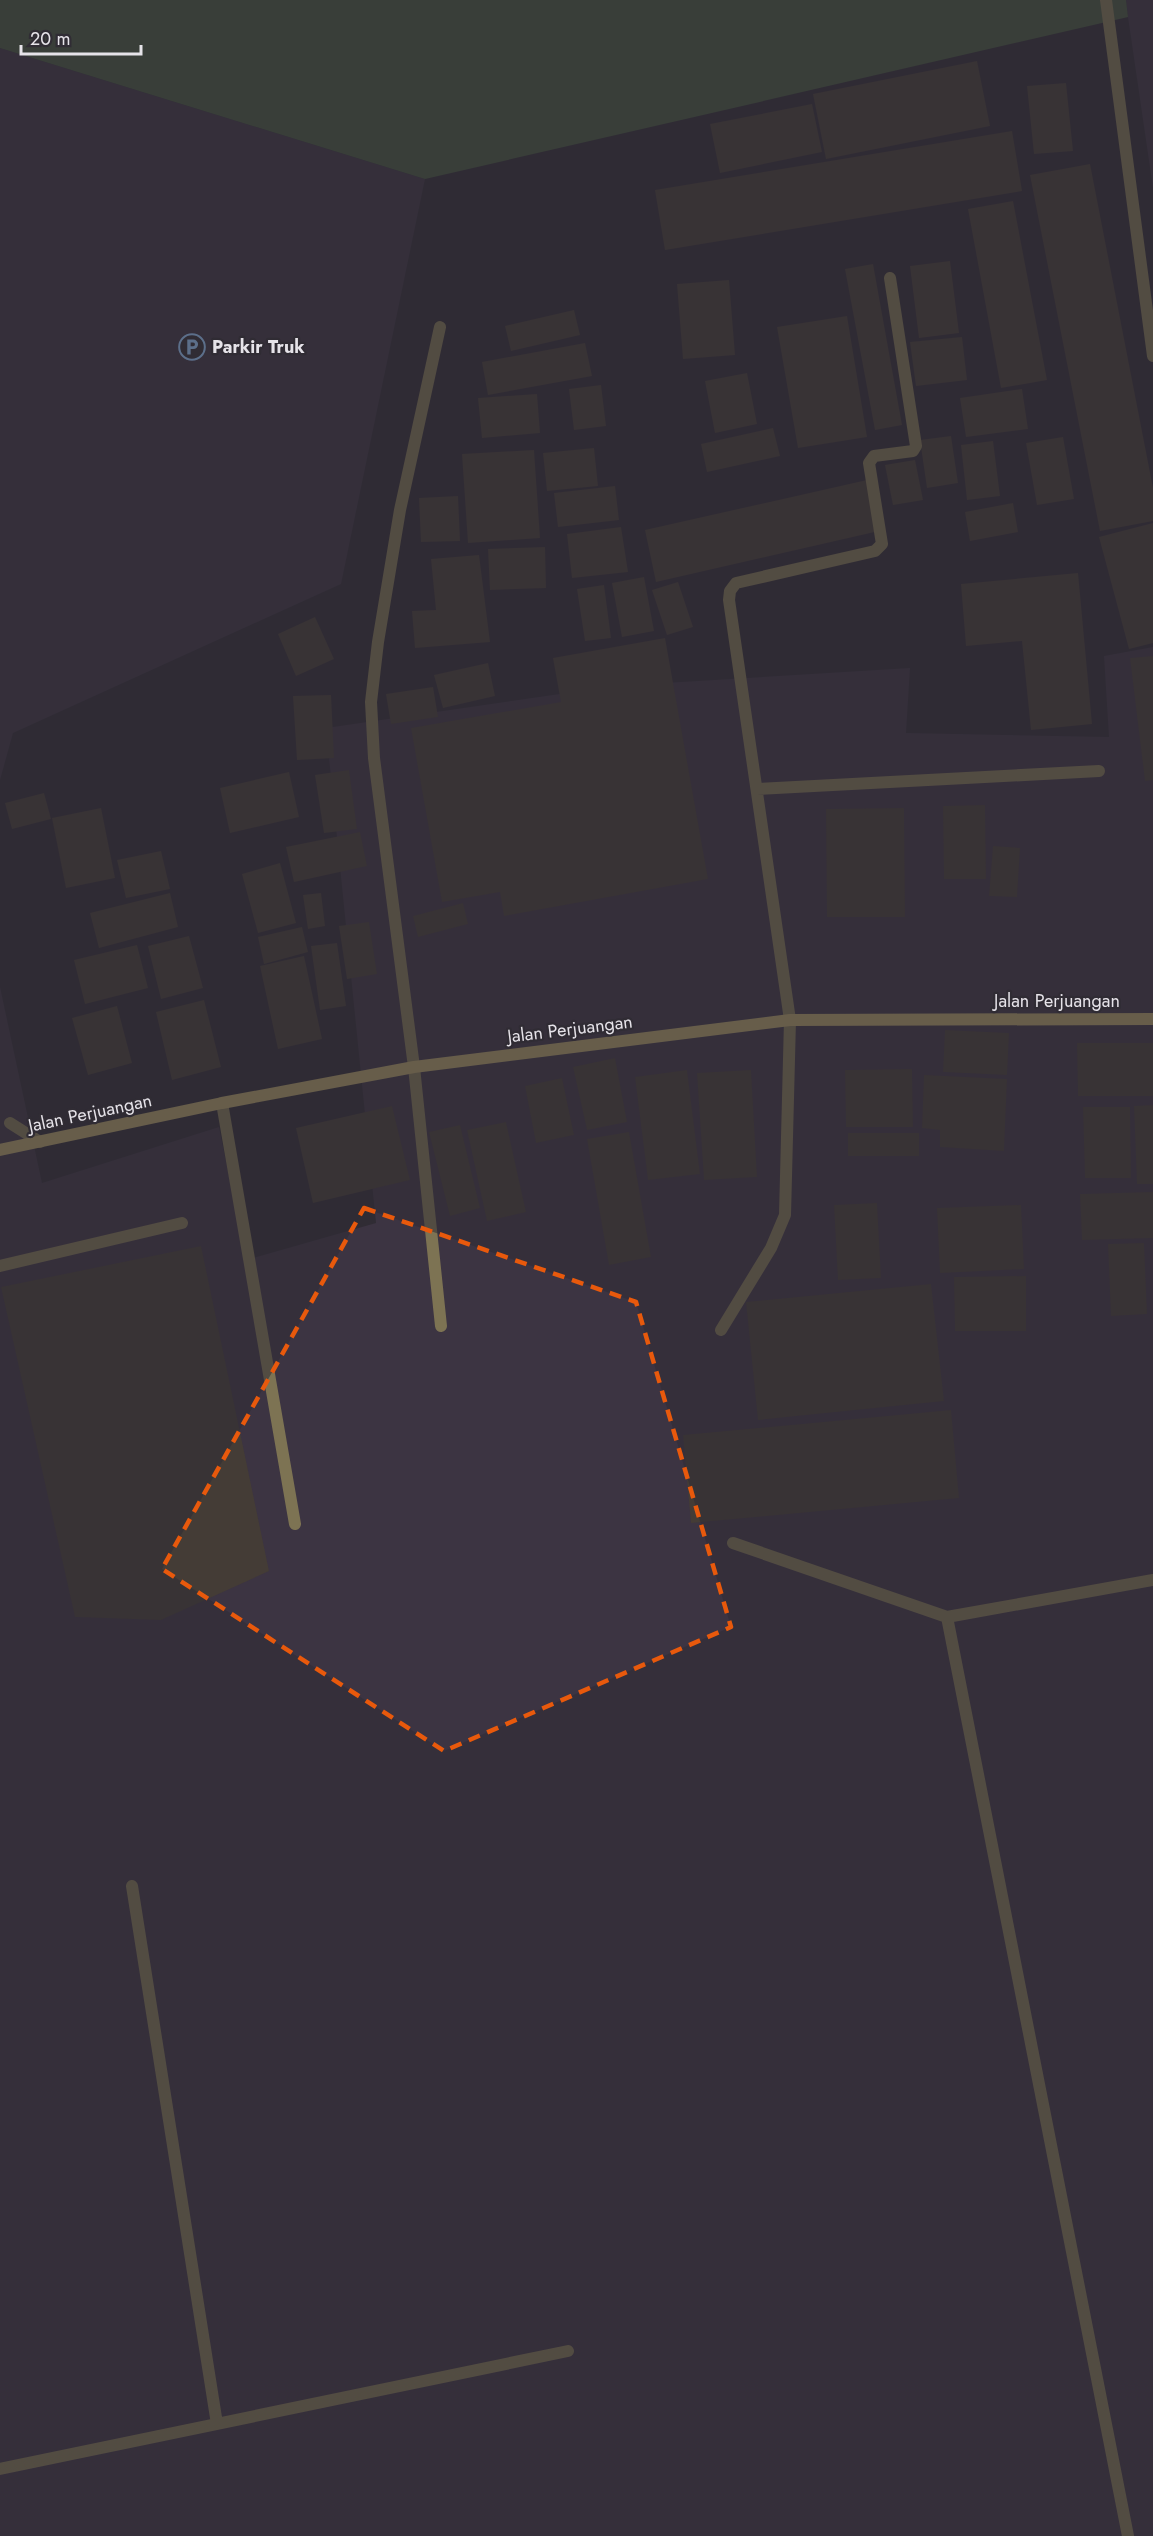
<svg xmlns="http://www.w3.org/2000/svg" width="1153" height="2536" viewBox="0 0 1153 2536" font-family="Jost,sans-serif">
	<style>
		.built { fill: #3c3442 }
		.green { fill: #45563f }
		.building { fill: #443c36 }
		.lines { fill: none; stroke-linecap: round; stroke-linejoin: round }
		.lane { stroke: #7d7353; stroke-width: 12 }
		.street { stroke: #7d7353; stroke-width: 12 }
		.secondary { stroke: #aa9965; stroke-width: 12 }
		.marked { fill: none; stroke: #e8590c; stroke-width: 4.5; stroke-dasharray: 12 8; stroke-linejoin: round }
		.labels { text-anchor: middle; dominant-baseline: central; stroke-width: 4.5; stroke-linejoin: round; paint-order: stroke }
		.poi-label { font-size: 18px; font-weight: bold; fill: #e6e3e9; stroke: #302c34; text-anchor: start }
		.street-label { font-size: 18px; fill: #e6e3e9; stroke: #302c34 }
	</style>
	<rect width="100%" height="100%" fill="#302c34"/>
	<path class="built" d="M1126,0H1153V188L1128,17Z
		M0,48L425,179L341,584L13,733L0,780Z
		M1153,647V2536H0V987L42,1183L219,1127L246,1260L376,1223L326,728L615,686L910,668L906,733L1109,737L1104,656Z"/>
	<path class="green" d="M0,0H1126L1128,17L425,179L0,48Z"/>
	<path class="building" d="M977,61L990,126L826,159L813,94Z
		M1066,83L1073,151L1034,154L1027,86Z
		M812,104L822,152L720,173L710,124Z
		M1012,131L1022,191L665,250L655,190Z
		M1090,164L1153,488V521L1100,531L1030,175Z
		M1013,201L1047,380L1001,388L968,209Z
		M950,261L959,333L919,338L910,266Z
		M873,264L902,425L875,430L845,269Z
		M729,280L735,355L683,359L677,284Z
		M574,310L580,335L511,351L505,326Z
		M847,316L867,437L798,448L777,327Z
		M962,337L967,380L916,386L910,342Z
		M585,343L592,376L488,395L482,362Z
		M747,373L757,424L715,433L705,381Z
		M601,385L606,426L574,430L569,389Z
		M1022,389L1028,429L966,437L960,398Z
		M537,394L540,433L482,438L478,398Z
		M773,428L780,456L707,472L701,444Z
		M951,436L958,483L927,488L920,440Z
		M1063,437L1074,499L1037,505L1026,443Z
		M993,441L1000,496L967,500L961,445Z
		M594,448L598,486L547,491L543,453Z
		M534,450L540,538L468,543L462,454Z
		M915,460L923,500L893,505L885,465Z
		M867,480L879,531L656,582L645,530Z
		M615,486L619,520L558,527L554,493Z
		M458,496L460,541L421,542L419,498Z
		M1013,503L1018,532L970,541L965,512Z
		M1153,523V643L1129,649L1099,537Z
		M621,527L628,572L572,578L567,534Z
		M545,547L546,588L490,590L488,549Z
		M479,555L490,642L415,648L412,611L436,610L431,559Z
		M1078,573L1092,724L1031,730L1022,641L966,646L961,584Z
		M644,577L654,631L622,637L612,583Z
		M678,582L693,627L667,635L652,590Z
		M604,585L611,638L585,641L577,589Z
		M315,617L334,659L296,676L278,634Z
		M665,638L708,879L504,916L500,892L442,902L411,728L561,702L553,658Z
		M1153,656V780L1145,781L1130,658Z
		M488,663L495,696L443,708L434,675Z
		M433,687L438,717L391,724L386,694Z
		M331,695L334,758L297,760L293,696Z
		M349,770L357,829L324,833L315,775Z
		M289,772L299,817L230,833L220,788Z
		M44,793L51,819L12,829L5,803Z
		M985,805L986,879H944L943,806Z
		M101,808L115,878L66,888L52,818Z
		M904,808L905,917H827L826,809Z
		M360,832L367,866L294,882L286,847Z
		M993,846L1020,848L1017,897L989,896Z
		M161,851L170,889L126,898L117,860Z
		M280,863L296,923L258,933L242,874Z
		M170,893L178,927L99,948L90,913Z
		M321,893L325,926L308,929L303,895Z
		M463,903L468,924L418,937L413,916Z
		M369,922L377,974L347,979L339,926Z
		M302,927L308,952L264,964L258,937Z
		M189,936L203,988L161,999L148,946Z
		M337,943L346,1006L320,1010L311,946Z
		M137,945L148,988L85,1004L74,960Z
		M304,956L322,1039L278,1049L260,966Z
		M204,1000L221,1067L172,1080L156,1012Z
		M117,1006L132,1063L88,1075L72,1018Z
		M945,1030L1009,1033L1007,1075L943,1072Z
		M1077,1043H1153V1096H1078Z
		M615,1058L627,1122L587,1130L573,1067Z
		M912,1069L913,1127H846L845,1070Z
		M687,1070L700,1174L648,1180L635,1077Z
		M751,1070L757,1177L704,1180L697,1073Z
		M924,1075L1007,1079L1004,1151L940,1147V1130L922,1128Z
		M562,1078L574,1135L536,1143L525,1086Z
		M1153,1105V1184H1137L1134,1106Z
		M392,1106L410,1180L313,1203L296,1128Z
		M1083,1107H1130L1131,1178H1085Z
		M506,1122L526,1212L487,1221L467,1130Z
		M460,1125L480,1208L450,1216L429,1132Z
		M629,1132L651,1257L609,1265L587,1139Z
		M848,1133H919V1156H848Z
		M1153,1192V1238L1082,1240L1080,1194Z
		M877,1203L881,1278L838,1280L834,1205Z
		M1021,1205L1024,1269L940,1273L937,1208Z
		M1144,1243L1147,1314L1111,1316L1108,1244Z
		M201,1246L269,1571L161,1620L75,1617L1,1287Z
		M1026,1276V1331H955L954,1277Z
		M931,1284L944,1401L758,1420L746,1302Z
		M951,1410L959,1498L691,1523L683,1435Z"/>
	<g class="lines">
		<path class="lane" d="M1106,0L1153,356
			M757,789L1099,771
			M414,1067L441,1326
			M222,1103L295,1524
			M10,1123L40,1142
			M0,1266L182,1223
			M721,1330L771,1248L785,1215L790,1020L729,600L730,591L736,583L875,551L882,544L869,463L874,456L913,451L916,446L890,278
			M733,1543L947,1617L1153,1580
			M947,1617L1128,2536
			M132,1886L217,2424
			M0,2469L568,2351"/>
		<path class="street" d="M414,1067L374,758L371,702L378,642L400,510L440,327"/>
		<path class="secondary" d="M0,1150L222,1103L414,1067L790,1020L1153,1019"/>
	</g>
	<path d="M0 0H1153V2536H0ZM364,1208L636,1302L731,1627L444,1751L162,1569Z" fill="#302c34" fill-opacity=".55" fill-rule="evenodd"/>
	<path class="marked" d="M364,1208L636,1302L731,1627L444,1751L162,1569Z"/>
	<defs>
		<g id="parking-ring" transform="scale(1.35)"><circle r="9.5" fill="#302c34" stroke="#5c6f8a" stroke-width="1.5"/><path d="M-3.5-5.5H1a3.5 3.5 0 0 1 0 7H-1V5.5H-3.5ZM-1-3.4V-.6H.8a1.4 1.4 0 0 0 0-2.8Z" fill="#5c6f8a"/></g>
	</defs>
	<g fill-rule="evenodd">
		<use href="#parking-ring" x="192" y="347"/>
	</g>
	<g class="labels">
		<g class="poi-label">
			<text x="212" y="347">Parkir Truk</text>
		</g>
		<g class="street-label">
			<text x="1057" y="1001">Jalan Perjuangan</text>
			<text transform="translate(570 1029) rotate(-7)">Jalan Perjuangan</text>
			<text transform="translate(90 1113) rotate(-12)">Jalan Perjuangan</text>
		</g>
	</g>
	<path d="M21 45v9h120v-9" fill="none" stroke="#e6e3e9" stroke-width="3"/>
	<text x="30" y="45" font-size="18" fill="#e6e3e9" stroke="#302c34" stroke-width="4.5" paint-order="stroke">20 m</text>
</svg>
